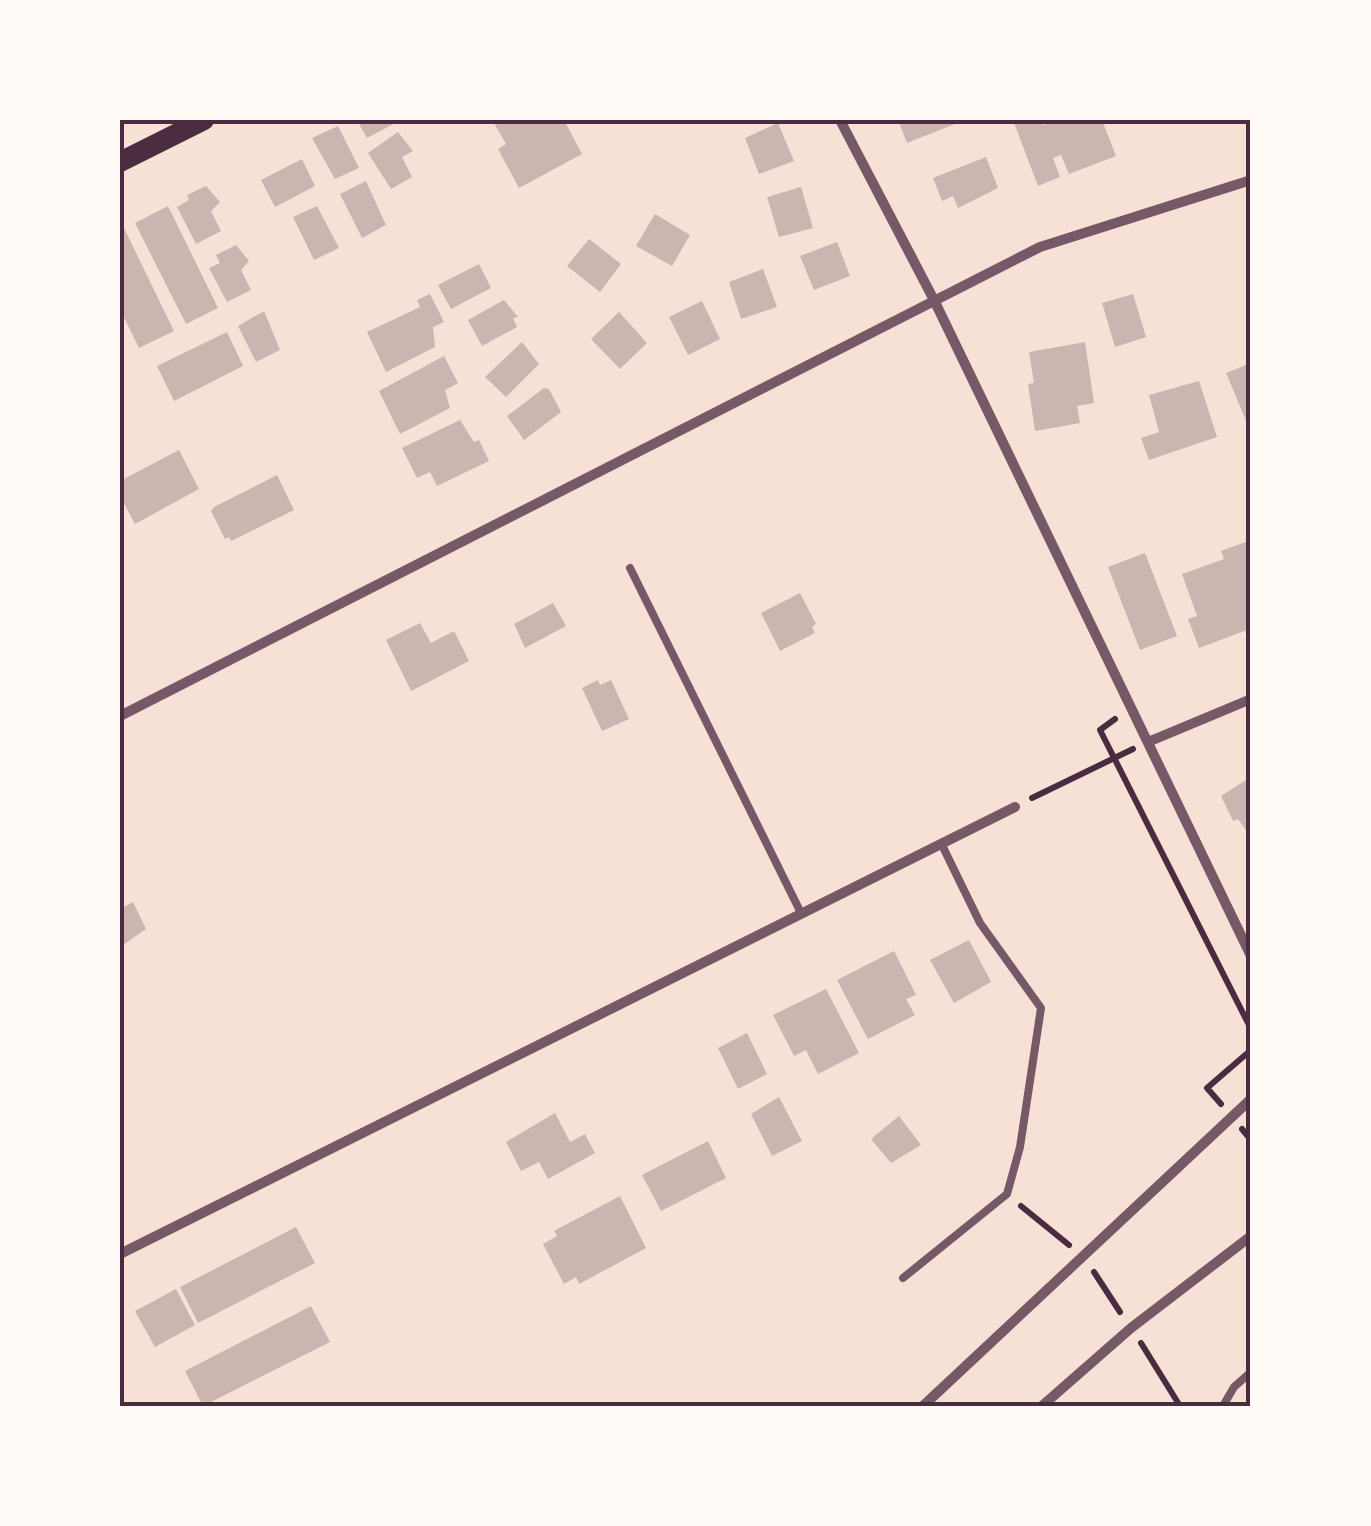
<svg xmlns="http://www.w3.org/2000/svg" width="1371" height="1526" viewBox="0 0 1371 1526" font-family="'Noto Serif',serif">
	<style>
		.building { fill: #ccb4b1 }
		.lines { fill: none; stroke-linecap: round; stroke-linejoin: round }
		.path { stroke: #4a2c40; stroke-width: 6 }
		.service { stroke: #755966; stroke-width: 8 }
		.minor { stroke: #755966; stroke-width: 10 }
		.secondary { stroke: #4a2c40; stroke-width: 20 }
		.neatline { fill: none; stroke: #4a2c40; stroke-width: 4 }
	</style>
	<rect width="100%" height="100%" fill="#f7e1d7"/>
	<path class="building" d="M357,120H401L367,138Z
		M500,120H564L582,154L519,188L498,149L506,144L494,123Z
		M898,120H965L907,143Z
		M1013,120H1041L1044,126L1047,120H1102L1116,156L1069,174L1061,155L1053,158L1060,177L1038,186Z
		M778,123L794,161L759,174L745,138Z
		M338,126L359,168L335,179L312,138Z
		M398,132L413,151L402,157L412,177L391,189L368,153Z
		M986,157L998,188L958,208L953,196L942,201L933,178Z
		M302,159L315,186L275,207L261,180Z
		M366,181L386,225L362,238L340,194Z
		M206,186L220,202L211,211L221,231L196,244L177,207L189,200L187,195Z
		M801,187L813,228L779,237L767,197Z
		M168,206L218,308L186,324L135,223Z
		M317,206L339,248L314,260L293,217Z
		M655,214L690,235L672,266L636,246Z
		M124,228L174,331L139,348L120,309V230Z
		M589,239L621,264L600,292L567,266Z
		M837,242L850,276L814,290L800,256Z
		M236,245L249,261L241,270L251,290L227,302L209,268L220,263L216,255Z
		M479,264L491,288L451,309L438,285Z
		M763,269L777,307L741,319L729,282Z
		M430,294L444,322L433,327L435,347L386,372L367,332L420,307L417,300Z
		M1133,294L1146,337L1115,347L1102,303Z
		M504,300L518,317L513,318L517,327L482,346L468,320Z
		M702,301L720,339L688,355L669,317Z
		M264,311L280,350L256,362L238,326Z
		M619,312L647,343L620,369L591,339Z
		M227,332L243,366L174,401L157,366Z
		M522,342L539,364L506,397L485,377Z
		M1085,342L1094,403L1077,406L1080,423L1035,431L1028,384L1034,383L1029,352Z
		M444,356L458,383L445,390L450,408L400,434L379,391Z
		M1251,363V422L1247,423L1226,373Z
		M1199,381L1217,437L1149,460L1141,438L1159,432L1149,395Z
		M544,388L549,389L561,412L524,440L507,416Z
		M460,420L474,442L479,440L489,461L437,486L430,472L417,478L402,448Z
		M179,450L199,489L135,524L120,496V481Z
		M277,475L294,510L231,541L229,537L225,539L211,511L214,507Z
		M1251,540V639L1247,630L1199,648L1188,619L1197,616L1182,574L1224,559L1221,551Z
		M1145,553L1177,636L1140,650L1108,567Z
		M800,593L816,624L812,627L815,633L780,651L761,613Z
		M553,603L566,626L525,648L514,624Z
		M420,623L431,643L454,631L469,661L411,691L386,640Z
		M598,680L600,685L611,680L629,719L602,731L582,688Z
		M1249,778L1251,782V837L1238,819L1233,821L1221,796Z
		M133,902L146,929L120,947V909Z
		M969,940L991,982L954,1003L930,960Z
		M894,951L916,995L906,999L915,1015L868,1039L837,980Z
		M826,989L859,1053L818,1074L806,1050L794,1056L773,1015Z
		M747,1033L767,1074L738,1089L718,1048Z
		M779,1097L802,1141L772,1156L751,1114Z
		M555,1113L570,1142L585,1134L595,1153L548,1179L539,1162L521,1171L506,1142Z
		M899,1116L921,1145L891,1163L871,1139Z
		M708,1141L726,1178L661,1211L642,1175Z
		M620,1196L646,1248L579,1284L576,1277L564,1284L543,1244L557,1236L554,1231Z
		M296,1227L315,1263L198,1323L180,1287Z
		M176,1289L195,1325L155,1347L135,1311Z
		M311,1306L330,1342L203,1406L185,1371Z"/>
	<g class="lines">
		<path class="path" d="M1115,719L1100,730L1251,1029
			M1032,798L1133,749
			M1221,1104L1207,1088L1251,1050
			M1242,1129L1251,1140
			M1021,1206L1069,1245
			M1094,1272L1120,1312
			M1141,1343L1180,1406"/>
		<path class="service" d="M630,568L801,913
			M903,1278L1007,1194L1020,1147L1041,1008L980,923L941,843
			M1223,1406L1234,1387L1251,1372"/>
		<path class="minor" d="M840,120L934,300L1251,956
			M120,716L1040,247L1251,180
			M1148,742L1251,699
			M120,1254L1015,807
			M923,1406L1251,1099
			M1042,1406L1131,1328L1251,1236"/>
		<path class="secondary" d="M120,162L204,120"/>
	</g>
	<rect width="1371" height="1526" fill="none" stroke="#fffaf5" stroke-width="245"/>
	<rect x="122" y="122" width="1126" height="1282" class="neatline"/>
</svg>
